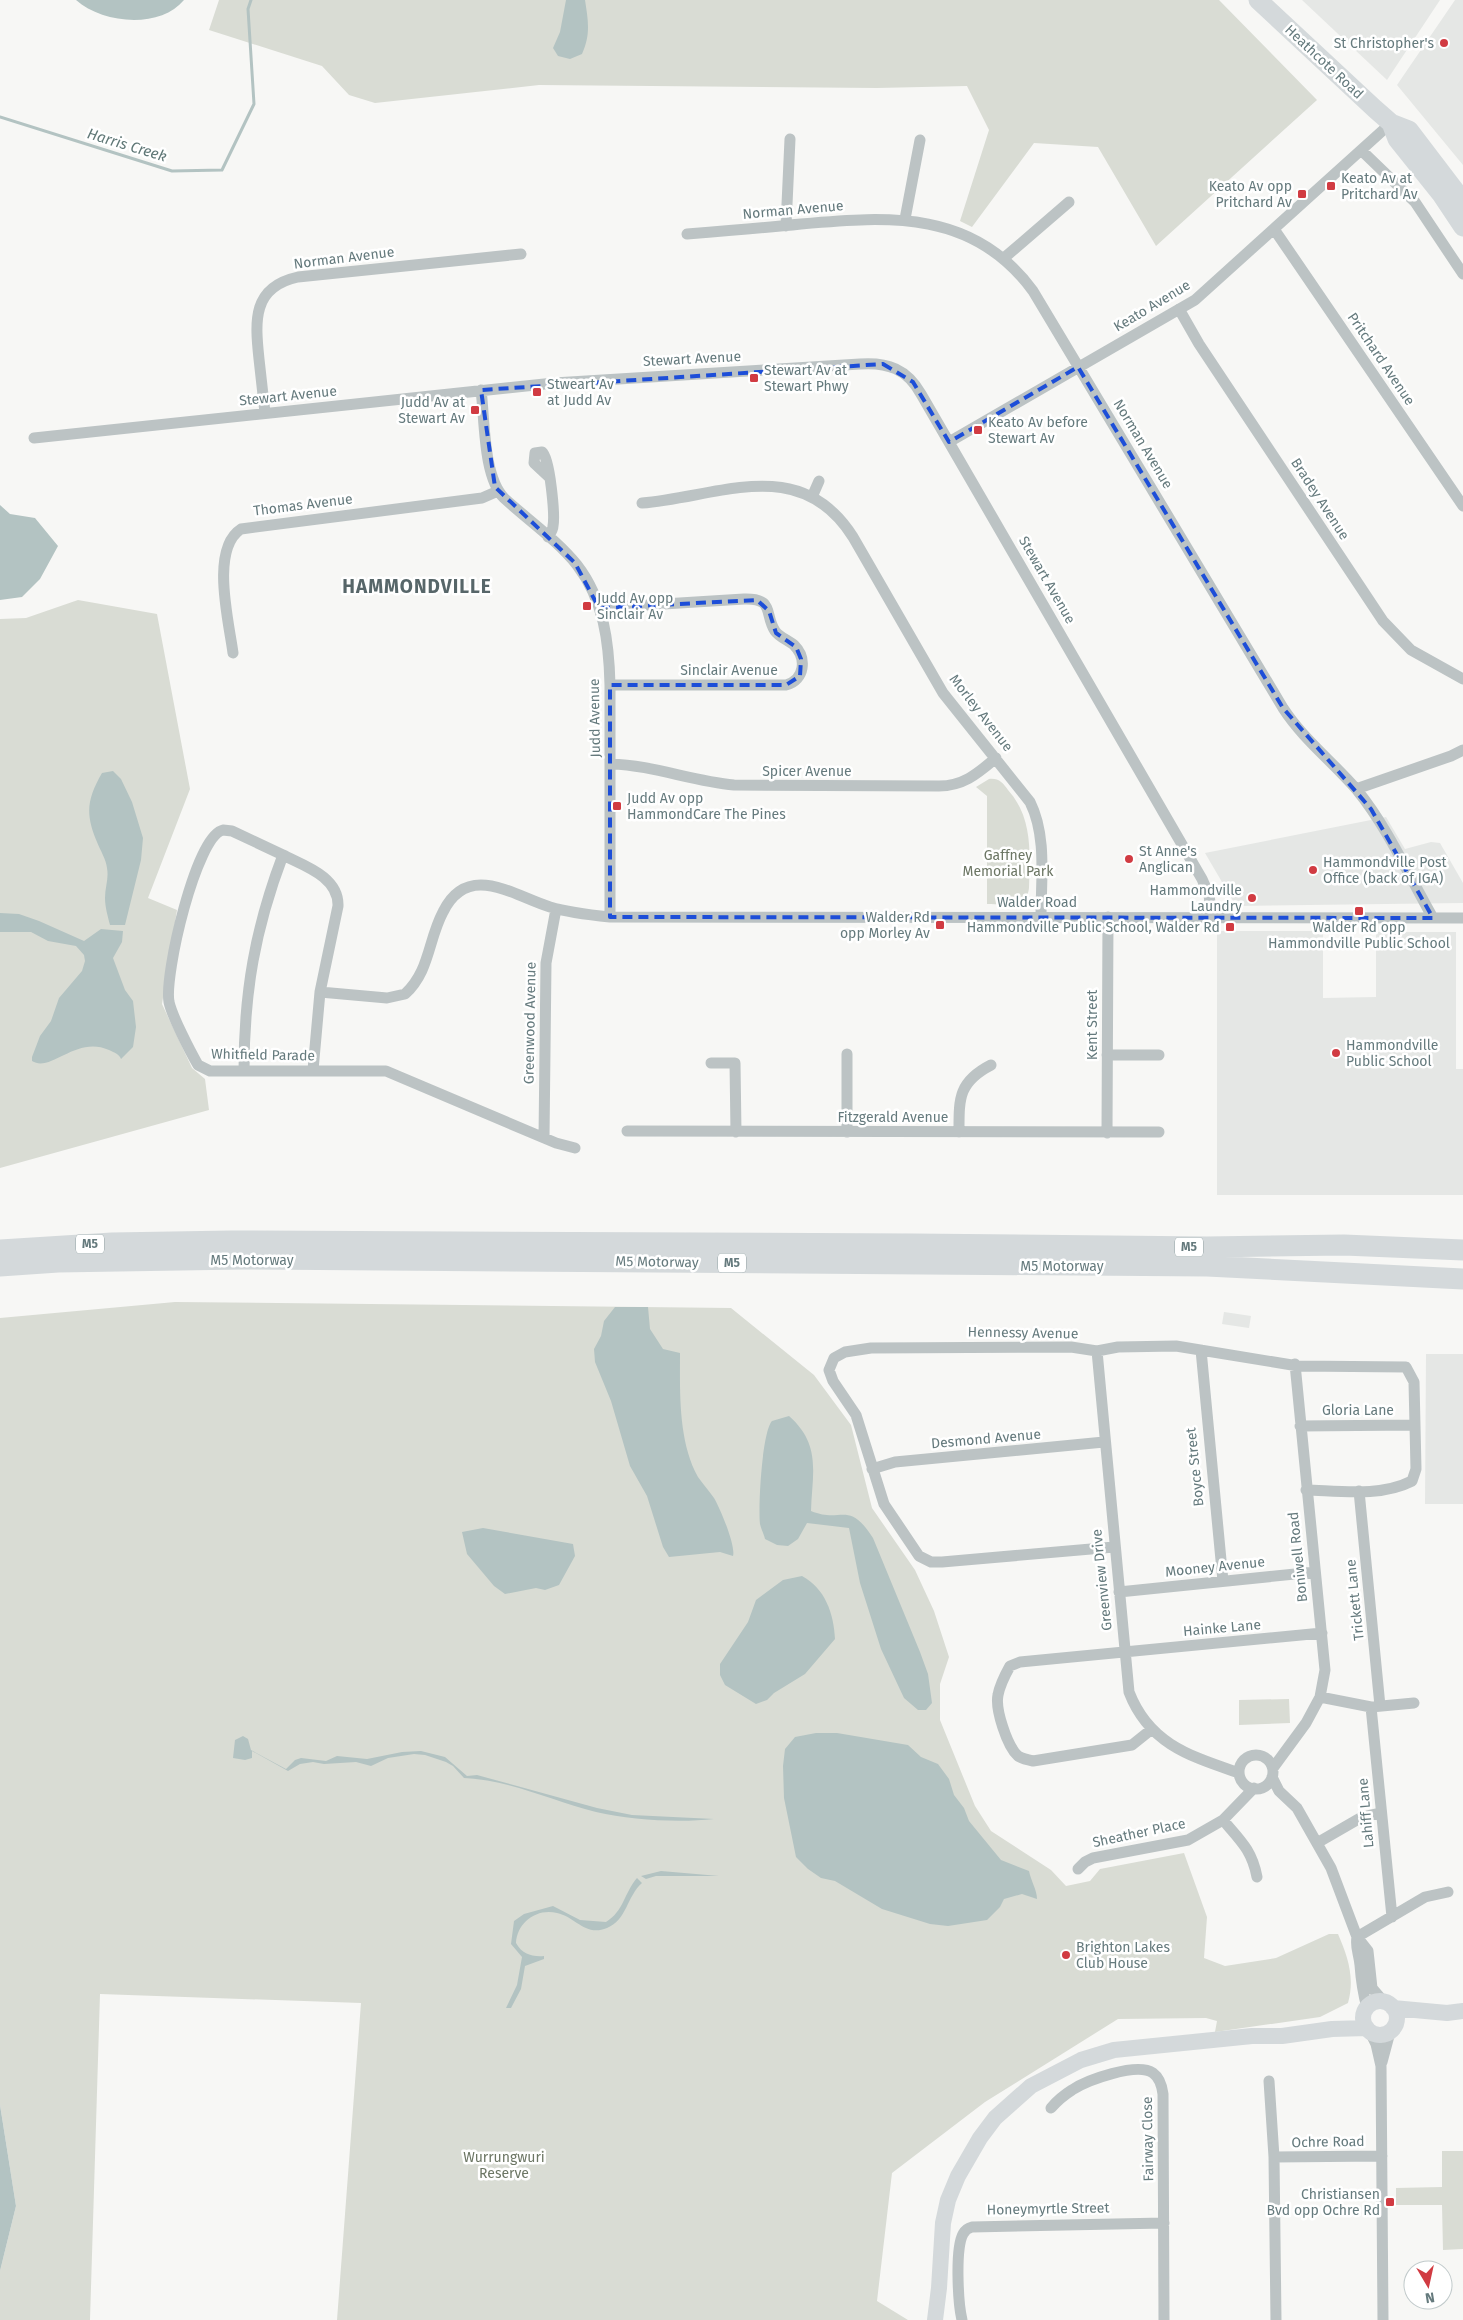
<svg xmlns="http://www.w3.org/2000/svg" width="1463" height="2320" viewBox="0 0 1463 2320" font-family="'Fira Sans',sans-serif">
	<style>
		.built { fill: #e5e7e5 }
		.green { fill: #d9dcd4 }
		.water { fill: #b3c3c2 }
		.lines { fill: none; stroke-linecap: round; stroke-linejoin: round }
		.stream { stroke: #b3c3c2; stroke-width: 3 }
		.street { stroke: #bcc3c4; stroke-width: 11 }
		.secondary { stroke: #d4d9db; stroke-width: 16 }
		.primary { stroke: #d4d9db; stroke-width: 19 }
		.highway { stroke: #d4d9db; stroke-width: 21 }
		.marked { fill: none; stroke: #1d4ed8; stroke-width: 4; stroke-dasharray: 10 6; stroke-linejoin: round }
		.poi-dot { fill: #d13b42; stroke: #fff; stroke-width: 2 }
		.labels { text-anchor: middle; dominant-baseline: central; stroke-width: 5; stroke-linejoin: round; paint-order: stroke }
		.shield { fill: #fff; stroke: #93a2a4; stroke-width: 1 }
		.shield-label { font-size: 12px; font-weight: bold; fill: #657a7d }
		.poi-label { font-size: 14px; fill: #657a7d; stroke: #fff; text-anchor: start }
		.street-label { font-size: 14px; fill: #657a7d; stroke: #fff }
		.park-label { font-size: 14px; fill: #6c7664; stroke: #fff }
		.water-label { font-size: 15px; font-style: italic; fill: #607877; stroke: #fff }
		.district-label { font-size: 19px; font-weight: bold; letter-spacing: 1px; fill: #576669; stroke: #fff }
	</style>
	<rect width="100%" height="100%" fill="#f7f7f5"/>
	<path class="built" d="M1302,0H1440L1387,80Z
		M1455,0H1463V165L1397,85Z
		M1386,817L1405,849L1431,842L1440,843L1463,883V903L1236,906L1205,853Z
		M1217,931H1323V998L1376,997V932H1456V1069H1463V1195H1217Z
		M1224,1312L1251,1316L1249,1328L1222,1324Z
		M1426,1354H1463V1504H1425Z"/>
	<path class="green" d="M219,0H1219L1317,100L1156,246L1098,147L1034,143L972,227L960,221L989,130L967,86L877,88L539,85L375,103L349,95L322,66L209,30Z
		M78,600L157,614L190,789L148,898L177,910L162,1004L192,1068L205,1079L209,1110L0,1168V619L26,618Z
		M989,779C999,778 1003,783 1008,790C1033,818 1030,853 1029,888C1027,909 1003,904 987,904V796L976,787Z
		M175,1302L731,1308L814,1375L851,1425L872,1508L915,1570L934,1611L949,1657L940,1684V1720L975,1806L991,1831L1051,1870L1066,1886L1090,1881L1100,1869L1184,1853L1207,1917L1204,1958L1225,1966L1276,1958L1329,1934H1338C1348,1957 1355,1978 1348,2003L1320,2017L1215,2032L1217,2021L1206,2018L1118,2019L985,2102L892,2173L877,2301L908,2320H337L361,2003L100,1994L90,2320H0V2271L16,2206L0,2105V1318Z
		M1289,1699L1290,1723L1239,1725V1700Z
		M1442,2151H1463V2249L1443,2250L1442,2205H1396V2188L1442,2187Z"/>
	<path class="water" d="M76,0H184C160,29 103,24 76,0Z
		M566,0H585C588,20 591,34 582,54L570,59L558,56L553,48L560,32Z
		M0,505L10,514L35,518L58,546L40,579L22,597L0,600Z
		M113,771L121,779L132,802L143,838L141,860L125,925H110C108,917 105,907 105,898C105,887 109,879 107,868C106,859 100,850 97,842C85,814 87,799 102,773Z
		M0,913L19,914L39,921L84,941L101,929L123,931L122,942L113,958L125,990L133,1001L136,1027L133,1047L121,1059C119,1054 115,1053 109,1050C76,1035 51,1073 32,1061V1057L40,1036L51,1021L59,998L82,971L85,961L84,955L76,946L48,941L31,932H0Z
		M615,1307H648L650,1329L663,1349L680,1353C680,1392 678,1441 698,1477C703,1484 709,1491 714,1498C720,1508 736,1546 733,1556L720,1552L669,1557L663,1547L647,1496L630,1466L611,1401L595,1362L594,1349L601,1336L604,1321Z
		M789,1416C822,1445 812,1474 811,1511C842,1524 848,1499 873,1538L920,1652L928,1674L932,1703L926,1710H918L904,1698L881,1649L860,1583L849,1528L807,1523L798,1539L788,1546L777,1545L765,1539C764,1534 761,1529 760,1524C758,1507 762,1432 772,1421Z
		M483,1528L573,1544L575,1556L559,1585L545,1590L536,1588L505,1594L494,1586L467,1554L462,1532Z
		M802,1576C825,1588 834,1614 835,1639L805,1674L774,1693L767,1700L756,1704L725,1685L720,1675V1664L748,1622L756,1600L783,1580Z
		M816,1733H837L908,1745L921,1757L938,1764L949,1779L954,1795L964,1808L969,1821L1001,1860L1029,1871C1031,1881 1037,1890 1037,1899L1022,1894L1004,1899L1000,1907L987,1920L948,1926L930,1924L882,1909L835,1881L821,1878L808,1869L796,1857L784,1798L783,1766L785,1749L795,1737Z
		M243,1736L248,1739L251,1750L286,1769L295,1760L301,1758L326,1761L337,1756L367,1759L402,1752L421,1751L445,1757L467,1776L477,1775L597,1808L632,1815L714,1819C678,1823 631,1820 596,1812C552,1801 510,1780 464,1778L453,1766L446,1762L425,1755L414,1754L388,1758L371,1766L356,1762L324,1764L313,1762L300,1764L288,1771L252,1751V1758L245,1760L233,1758L235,1740Z
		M661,1871L719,1876H656L646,1879L641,1876Z
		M637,1878L642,1883C627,1896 627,1920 607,1928C585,1937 576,1917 557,1913C536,1908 517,1923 516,1943C522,1954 532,1957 544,1956V1959L525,1966L521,1989L511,2008H506L517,1985L522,1957L511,1944L514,1921L524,1914L553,1906L580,1920L606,1922C624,1911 624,1893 637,1878Z
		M0,2105L16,2206L0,2271Z"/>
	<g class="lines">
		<path class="stream" d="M0,117L172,171L222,170L254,104L248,9L251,0"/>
		<path class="street" d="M1361,150L1415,202L1463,274
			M905,219L920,140
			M786,226L790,139
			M1274,229L1463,506
			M687,234C725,231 763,228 801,224C890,216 974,210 1033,291L1283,708C1303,739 1333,762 1357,790C1388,828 1409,876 1433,918
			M1004,258L1069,202
			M1179,309L1199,344L1383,621L1411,650L1463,679
			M481,390C485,421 483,476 504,498C528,520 557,540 577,565C604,600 609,643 610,685V917
			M265,413C263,395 261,377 259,359C255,321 252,287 298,277L521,254
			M34,438L554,383L860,364C888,362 907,369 921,394L1202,879L1209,895L1212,918
			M949,442L1195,300L1391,123
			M812,497L819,481
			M642,503C719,497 800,453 853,537L943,693L1030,802C1047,836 1041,879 1041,917
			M548,537C550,534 553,530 553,526C555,515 550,458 542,452L535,453L534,463L549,477
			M599,608L744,599C775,598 764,614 775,631C779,637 788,640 794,645C807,658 805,680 786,685H610
			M233,653C229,622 210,549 241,529L482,498L498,491
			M611,764C652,765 692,781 734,785L939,786C964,786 978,773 996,758
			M1356,789L1451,756L1463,750
			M283,855L232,831L223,830C196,836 164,975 169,1002C172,1016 190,1051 198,1065L210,1071H386L556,1143L575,1148
			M320,992L387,998L405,994C430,971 428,940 443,912C468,861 514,896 550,907C570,913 590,915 610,917L1463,918
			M1107,1055H1159
			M711,1063H735L736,1132
			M244,1071C244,992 255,929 283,855C305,866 339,877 338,906L320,992L313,1070
			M627,1131L1159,1132
			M847,1132V1054
			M959,1132C959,1099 958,1082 991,1065
			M1107,1133L1108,917
			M544,1138L546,963L556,909
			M1201,1350L1223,1581
			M1097,1351L1129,1692C1149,1744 1190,1756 1239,1773
			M1300,1426L1415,1425
			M872,1469L895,1462L1104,1442
			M1359,1491L1380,1706
			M1114,1547L942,1562H931L919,1556L884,1504L856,1415L833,1381L829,1370L834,1358L845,1352L871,1348L1071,1347L1097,1351L1118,1347L1176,1346L1298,1366L1406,1367L1414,1382L1416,1469L1412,1481C1381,1497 1340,1491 1306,1490
			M1119,1592L1315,1572
			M1320,1697L1371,1707L1414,1703
			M1371,1707L1392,1917
			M1152,1729L1132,1745L1033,1761C1028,1760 1023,1759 1018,1756C1007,1746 995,1709 998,1695C1000,1684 1005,1675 1010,1666L1020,1662L1322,1633
			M1239 1772a17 17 0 1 1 34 0a17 17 0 1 1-34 0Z
			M1273,1768L1306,1723L1320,1697L1325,1670L1295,1364
			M1272,1777L1279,1791L1297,1808L1331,1868L1357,1937L1368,1951L1372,1988L1384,2002
			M1223,1820C1240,1840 1252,1850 1257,1877
			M1317,1843L1362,1817L1380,1813
			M1078,1869L1085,1862L1093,1858L1188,1840L1223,1820L1254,1788
			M1357,1937L1425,1897L1448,1892
			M1357,1937C1355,1947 1359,1954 1360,1965C1361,1980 1363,1993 1367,2008
			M1370,2032L1376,2044L1381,2066L1383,2320
			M1382,2062L1390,2032
			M1269,2081L1274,2157L1276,2320
			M1051,2108C1057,2101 1064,2095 1072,2090C1087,2080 1137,2062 1153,2073C1160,2078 1162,2086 1163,2094L1164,2320
			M1274,2157L1382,2156
			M962,2320C958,2303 955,2249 963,2234C965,2230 968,2228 972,2227L1164,2223"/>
		<path class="secondary" d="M1363 2018a17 17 0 1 1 34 0a17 17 0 1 1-34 0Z
			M1393,2008L1447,2013L1463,2011
			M935,2320L939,2288L943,2223L948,2200L958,2176L980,2138L995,2118L1031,2086L1081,2060L1114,2050L1252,2036H1282L1332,2029L1367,2028"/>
		<path class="primary" d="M1258,0L1375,109L1391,123L1409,130L1463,201
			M1391,123L1397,139L1441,194L1463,227"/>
		<path class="highway" d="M0,1250L112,1243L231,1241L914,1244L1207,1247L1344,1245L1463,1250
			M0,1266L58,1262L242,1259L1207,1266L1463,1279"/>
	</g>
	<path class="marked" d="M883,364L913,382L949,442L1078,367L1283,708L1371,809L1433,918L610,917V685H786L800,676L801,659L796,647L776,633L769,611L757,600L599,608L575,563L495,487L481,390Z"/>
	<g class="poi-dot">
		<circle cx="1444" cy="43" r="5"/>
		<rect x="1326" y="181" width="10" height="10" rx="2.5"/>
		<rect x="1297" y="189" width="10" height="10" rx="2.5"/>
		<rect x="749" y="373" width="10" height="10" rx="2.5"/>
		<rect x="532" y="387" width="10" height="10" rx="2.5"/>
		<rect x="470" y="405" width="10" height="10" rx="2.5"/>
		<rect x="973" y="425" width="10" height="10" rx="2.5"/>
		<rect x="582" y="601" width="10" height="10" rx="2.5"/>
		<rect x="612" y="801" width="10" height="10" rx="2.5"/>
		<circle cx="1129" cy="859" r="5"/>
		<circle cx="1313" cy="870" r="5"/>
		<circle cx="1252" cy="898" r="5"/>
		<rect x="1354" y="906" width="10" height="10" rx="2.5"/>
		<rect x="935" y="920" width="10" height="10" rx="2.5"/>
		<rect x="1225" y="922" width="10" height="10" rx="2.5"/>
		<circle cx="1336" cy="1053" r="5"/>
		<circle cx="1066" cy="1955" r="5"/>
		<rect x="1385" y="2197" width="10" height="10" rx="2.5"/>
	</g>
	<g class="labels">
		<g class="shield">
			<rect x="76" y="1234.5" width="28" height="19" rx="4"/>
			<rect x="1175" y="1237.5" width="28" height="19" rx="4"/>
			<rect x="718" y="1253.5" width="28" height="19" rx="4"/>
		</g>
		<g class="shield-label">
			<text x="90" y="1244">M5</text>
			<text x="1189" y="1247">M5</text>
			<text x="732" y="1263">M5</text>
		</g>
		<g class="poi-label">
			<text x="1434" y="43" text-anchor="end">St Christopher's</text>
			<text x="1341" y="178">Keato Av at<tspan x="1341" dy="16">Pritchard Av</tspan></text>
			<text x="1292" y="186" text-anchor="end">Keato Av opp<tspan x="1292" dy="16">Pritchard Av</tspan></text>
			<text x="764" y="370">Stewart Av at<tspan x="764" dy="16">Stewart Phwy</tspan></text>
			<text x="547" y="384">Stweart Av<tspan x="547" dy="16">at Judd Av</tspan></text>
			<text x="465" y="402" text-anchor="end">Judd Av at<tspan x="465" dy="16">Stewart Av</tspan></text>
			<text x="988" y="422">Keato Av before<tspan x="988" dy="16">Stewart Av</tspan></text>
			<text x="597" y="598">Judd Av opp<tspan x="597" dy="16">Sinclair Av</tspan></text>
			<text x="627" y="798">Judd Av opp<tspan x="627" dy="16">HammondCare The Pines</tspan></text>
			<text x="1139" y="851">St Anne's<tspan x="1139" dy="16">Anglican</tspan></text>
			<text x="1323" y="862">Hammondville Post<tspan x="1323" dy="16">Office (back of IGA)</tspan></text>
			<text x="1242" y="890" text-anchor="end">Hammondville<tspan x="1242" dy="16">Laundry</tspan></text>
			<text x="930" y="917" text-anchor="end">Walder Rd<tspan x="930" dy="16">opp Morley Av</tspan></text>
			<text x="1220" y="927" text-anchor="end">Hammondville Public School, Walder Rd</text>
			<text x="1359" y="927" text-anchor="middle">Walder Rd opp<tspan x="1359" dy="16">Hammondville Public School</tspan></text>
			<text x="1346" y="1045">Hammondville<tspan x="1346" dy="16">Public School</tspan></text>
			<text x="1076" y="1947">Brighton Lakes<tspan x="1076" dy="16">Club House</tspan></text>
			<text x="1380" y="2194" text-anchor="end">Christiansen<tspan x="1380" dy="16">Bvd opp Ochre Rd</tspan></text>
		</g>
		<g class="street-label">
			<text transform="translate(1324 62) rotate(43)">Heathcote Road</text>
			<text transform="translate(793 210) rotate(-5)">Norman Avenue</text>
			<text transform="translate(344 258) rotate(-7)">Norman Avenue</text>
			<text transform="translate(1152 306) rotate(-31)">Keato Avenue</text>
			<text transform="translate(692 359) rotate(-3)">Stewart Avenue</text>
			<text transform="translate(1381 359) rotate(56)">Pritchard Avenue</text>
			<text transform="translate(288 396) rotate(-6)">Stewart Avenue</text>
			<text transform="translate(1143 444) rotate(59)">Norman Avenue</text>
			<text transform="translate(1320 499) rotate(57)">Bradey Avenue</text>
			<text transform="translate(303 505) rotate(-7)">Thomas Avenue</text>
			<text transform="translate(1047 580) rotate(60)">Stewart Avenue</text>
			<text x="729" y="670">Sinclair Avenue</text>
			<text transform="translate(981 713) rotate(52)">Morley Avenue</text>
			<text transform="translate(595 718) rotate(-91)">Judd Avenue</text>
			<text x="807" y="771">Spicer Avenue</text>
			<text x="1037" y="902">Walder Road</text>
			<text transform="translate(530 1023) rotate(-89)">Greenwood Avenue</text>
			<text transform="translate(1092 1025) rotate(-90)">Kent Street</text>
			<text transform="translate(263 1055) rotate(1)">Whitfield Parade</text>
			<text x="893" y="1117">Fitzgerald Avenue</text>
			<text x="252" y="1260">M5 Motorway</text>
			<text transform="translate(657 1262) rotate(1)">M5 Motorway</text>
			<text x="1062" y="1266">M5 Motorway</text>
			<text transform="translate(1023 1333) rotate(1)">Hennessy Avenue</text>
			<text x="1358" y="1410">Gloria Lane</text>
			<text transform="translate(986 1439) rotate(-5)">Desmond Avenue</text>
			<text transform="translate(1195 1467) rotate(-96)">Boyce Street</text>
			<text transform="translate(1298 1557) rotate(-96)">Boniwell Road</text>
			<text transform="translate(1215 1567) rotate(-6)">Mooney Avenue</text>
			<text transform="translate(1102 1580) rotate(-96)">Greenview Drive</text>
			<text transform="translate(1355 1600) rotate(-96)">Trickett Lane</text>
			<text transform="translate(1222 1628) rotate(-5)">Hainke Lane</text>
			<text transform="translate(1366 1813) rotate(-95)">Lahiff Lane</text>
			<text transform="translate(1139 1833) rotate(-12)">Sheather Place</text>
			<text transform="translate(1148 2139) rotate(-91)">Fairway Close</text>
			<text transform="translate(1328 2142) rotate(-1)">Ochre Road</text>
			<text transform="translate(1048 2209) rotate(-1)">Honeymyrtle Street</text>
		</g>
		<g class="park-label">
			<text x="1008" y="855">Gaffney<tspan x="1008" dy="16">Memorial Park</tspan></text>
			<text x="504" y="2157">Wurrungwuri<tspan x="504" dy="16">Reserve</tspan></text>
		</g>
		<g class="water-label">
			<text transform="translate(127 145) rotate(17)">Harris Creek</text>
		</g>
		<g class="district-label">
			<text x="417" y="586">HAMMONDVILLE</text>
		</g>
	</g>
	<g transform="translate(1428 2285) rotate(171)"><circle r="24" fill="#ffffff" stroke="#c1cacb"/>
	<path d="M0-4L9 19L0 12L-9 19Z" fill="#d13b42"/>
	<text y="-8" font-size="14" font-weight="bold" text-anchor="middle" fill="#657a7d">N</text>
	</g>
</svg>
